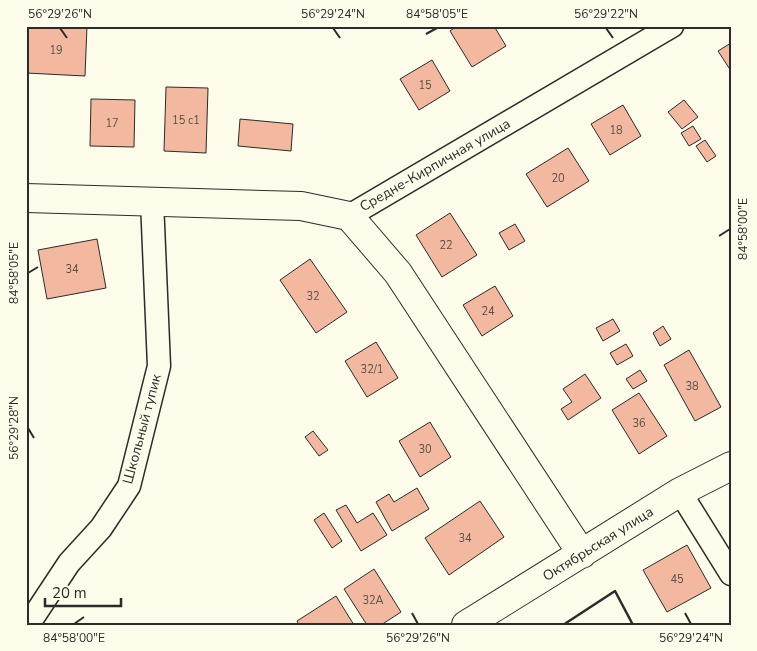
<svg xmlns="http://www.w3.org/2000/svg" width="757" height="651" viewBox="0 0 757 651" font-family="'Nunito Sans',sans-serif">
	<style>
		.building { fill: #f2b8a0; stroke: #2b2b2b }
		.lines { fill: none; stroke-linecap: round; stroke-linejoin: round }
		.minor-casing { stroke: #2b2b2b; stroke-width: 25 }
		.tertiary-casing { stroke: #2b2b2b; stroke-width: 30 }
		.minor { stroke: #fdfbea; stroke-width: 22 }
		.tertiary { stroke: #fdfbea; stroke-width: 28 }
		.wall { stroke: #2b2b2b; stroke-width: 2.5 }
		.ticks { fill: none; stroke: #2b2b2b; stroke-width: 2 }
		.labels { text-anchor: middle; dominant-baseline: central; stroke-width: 4; stroke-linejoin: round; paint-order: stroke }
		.number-label { font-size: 11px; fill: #5d4e48 }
		.street-label { font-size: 14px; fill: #2b2b2b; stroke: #fdfbea }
		.neatline { fill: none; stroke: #2b2b2b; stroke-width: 2 }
		.ticks-label { font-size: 12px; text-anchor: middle; fill: #2b2b2b }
	</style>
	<rect width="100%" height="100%" fill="#fdfbea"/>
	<path class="building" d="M26,26H87L85,76L26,73Z
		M457,26H494L506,46L472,67L450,31Z
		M731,43V71L718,51Z
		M432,60L450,91L419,110L400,79Z
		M166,87L208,88L206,153L164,151Z
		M91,99L135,100L134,147L90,146Z
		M684,100L698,117L682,129L668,112Z
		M623,105L641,136L610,155L591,124Z
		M240,119L293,124L291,151L238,146Z
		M693,126L701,139L689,146L681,133Z
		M705,140L716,156L707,162L696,146Z
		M568,148L589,181L547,207L526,174Z
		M450,213L477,255L442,277L416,235Z
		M515,224L525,241L509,250L499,233Z
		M97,239L106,288L47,299L38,250Z
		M310,259L347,312L316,333L280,280Z
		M495,286L513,316L482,336L463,305Z
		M613,319L620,331L603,341L596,328Z
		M663,326L671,339L660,346L653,333Z
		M376,342L398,378L367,397L345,361Z
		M626,344L633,356L617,365L610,353Z
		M689,350L721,407L695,421L664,365Z
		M640,370L647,381L633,389L626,379Z
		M585,374L601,398L568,420L561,409L572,402L563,389Z
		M639,393L667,436L639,454L612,410Z
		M430,422L451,457L420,477L399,441Z
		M313,431L328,450L319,456L305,437Z
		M417,488L429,509L392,531L376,502L389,494L394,502Z
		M480,501L504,537L449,575L425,538Z
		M346,505L357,523L373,513L387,535L361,551L336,510Z
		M324,513L342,541L332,548L314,520Z
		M687,545L711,588L667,612L643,570Z
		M374,569L401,612L381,625H367L344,589Z
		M336,596L354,625H299L297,621Z"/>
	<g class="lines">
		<g class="minor-casing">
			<path id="minor" d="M349,216L672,26
				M680,492L731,574
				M28,625L69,563L101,528L129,486L159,366L152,201"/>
		</g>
		<g class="tertiary-casing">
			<path id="tertiary" d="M26,198L301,206L349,216L398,273L582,554
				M466,625L680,492L731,466"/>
		</g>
		<use href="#minor" class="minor"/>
		<use href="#tertiary" class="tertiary"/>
		<path class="wall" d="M563,625L615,591L633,625"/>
	</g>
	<path class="ticks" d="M60,28L67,38M333,28L340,38M606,28L613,38M426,34L437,28M719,236L730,229M28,273L38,267M28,428L34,438M412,613L418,624M685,613L691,624M74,624L84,617"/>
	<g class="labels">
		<g class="number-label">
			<text x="56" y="50">19</text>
			<text x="425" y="85">15</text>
			<text x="186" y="120">15 с1</text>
			<text x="112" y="123">17</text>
			<text x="616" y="130">18</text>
			<text x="558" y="178">20</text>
			<text x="446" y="245">22</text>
			<text x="72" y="269">34</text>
			<text x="313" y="296">32</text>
			<text x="488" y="311">24</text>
			<text x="372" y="369">32/1</text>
			<text x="692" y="386">38</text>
			<text x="639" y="423">36</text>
			<text x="425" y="449">30</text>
			<text x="465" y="538">34</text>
			<text x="677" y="579">45</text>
			<text x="373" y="600">32А</text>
		</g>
		<g class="street-label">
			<text transform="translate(435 165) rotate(-30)">Средне-Кирпичная улица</text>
			<text transform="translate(142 429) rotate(-75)">Школьный тупик</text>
			<text transform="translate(598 544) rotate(-32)">Октябрьская улица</text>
		</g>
	</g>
	<rect width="757" height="651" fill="none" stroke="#fdfbea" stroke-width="55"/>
	<path d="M45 598v8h76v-8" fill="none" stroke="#2b2b2b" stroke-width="2.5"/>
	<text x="52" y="598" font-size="15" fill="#2b2b2b" stroke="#fdfbea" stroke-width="4" paint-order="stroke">20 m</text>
	<rect x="28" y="28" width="702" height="596" class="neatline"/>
	<g class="ticks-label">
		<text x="60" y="18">56°29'26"N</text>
		<text x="333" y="18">56°29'24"N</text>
		<text x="437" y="18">84°58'05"E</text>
		<text x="606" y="18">56°29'22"N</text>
		<text transform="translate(743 229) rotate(-90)" y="4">84°58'00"E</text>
		<text transform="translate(14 273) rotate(-90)" y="4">84°58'05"E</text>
		<text transform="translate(14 428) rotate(-90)" y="4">56°29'28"N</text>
		<text x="74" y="642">84°58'00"E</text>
		<text x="418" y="642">56°29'26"N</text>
		<text x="691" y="642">56°29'24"N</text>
	</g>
</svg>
